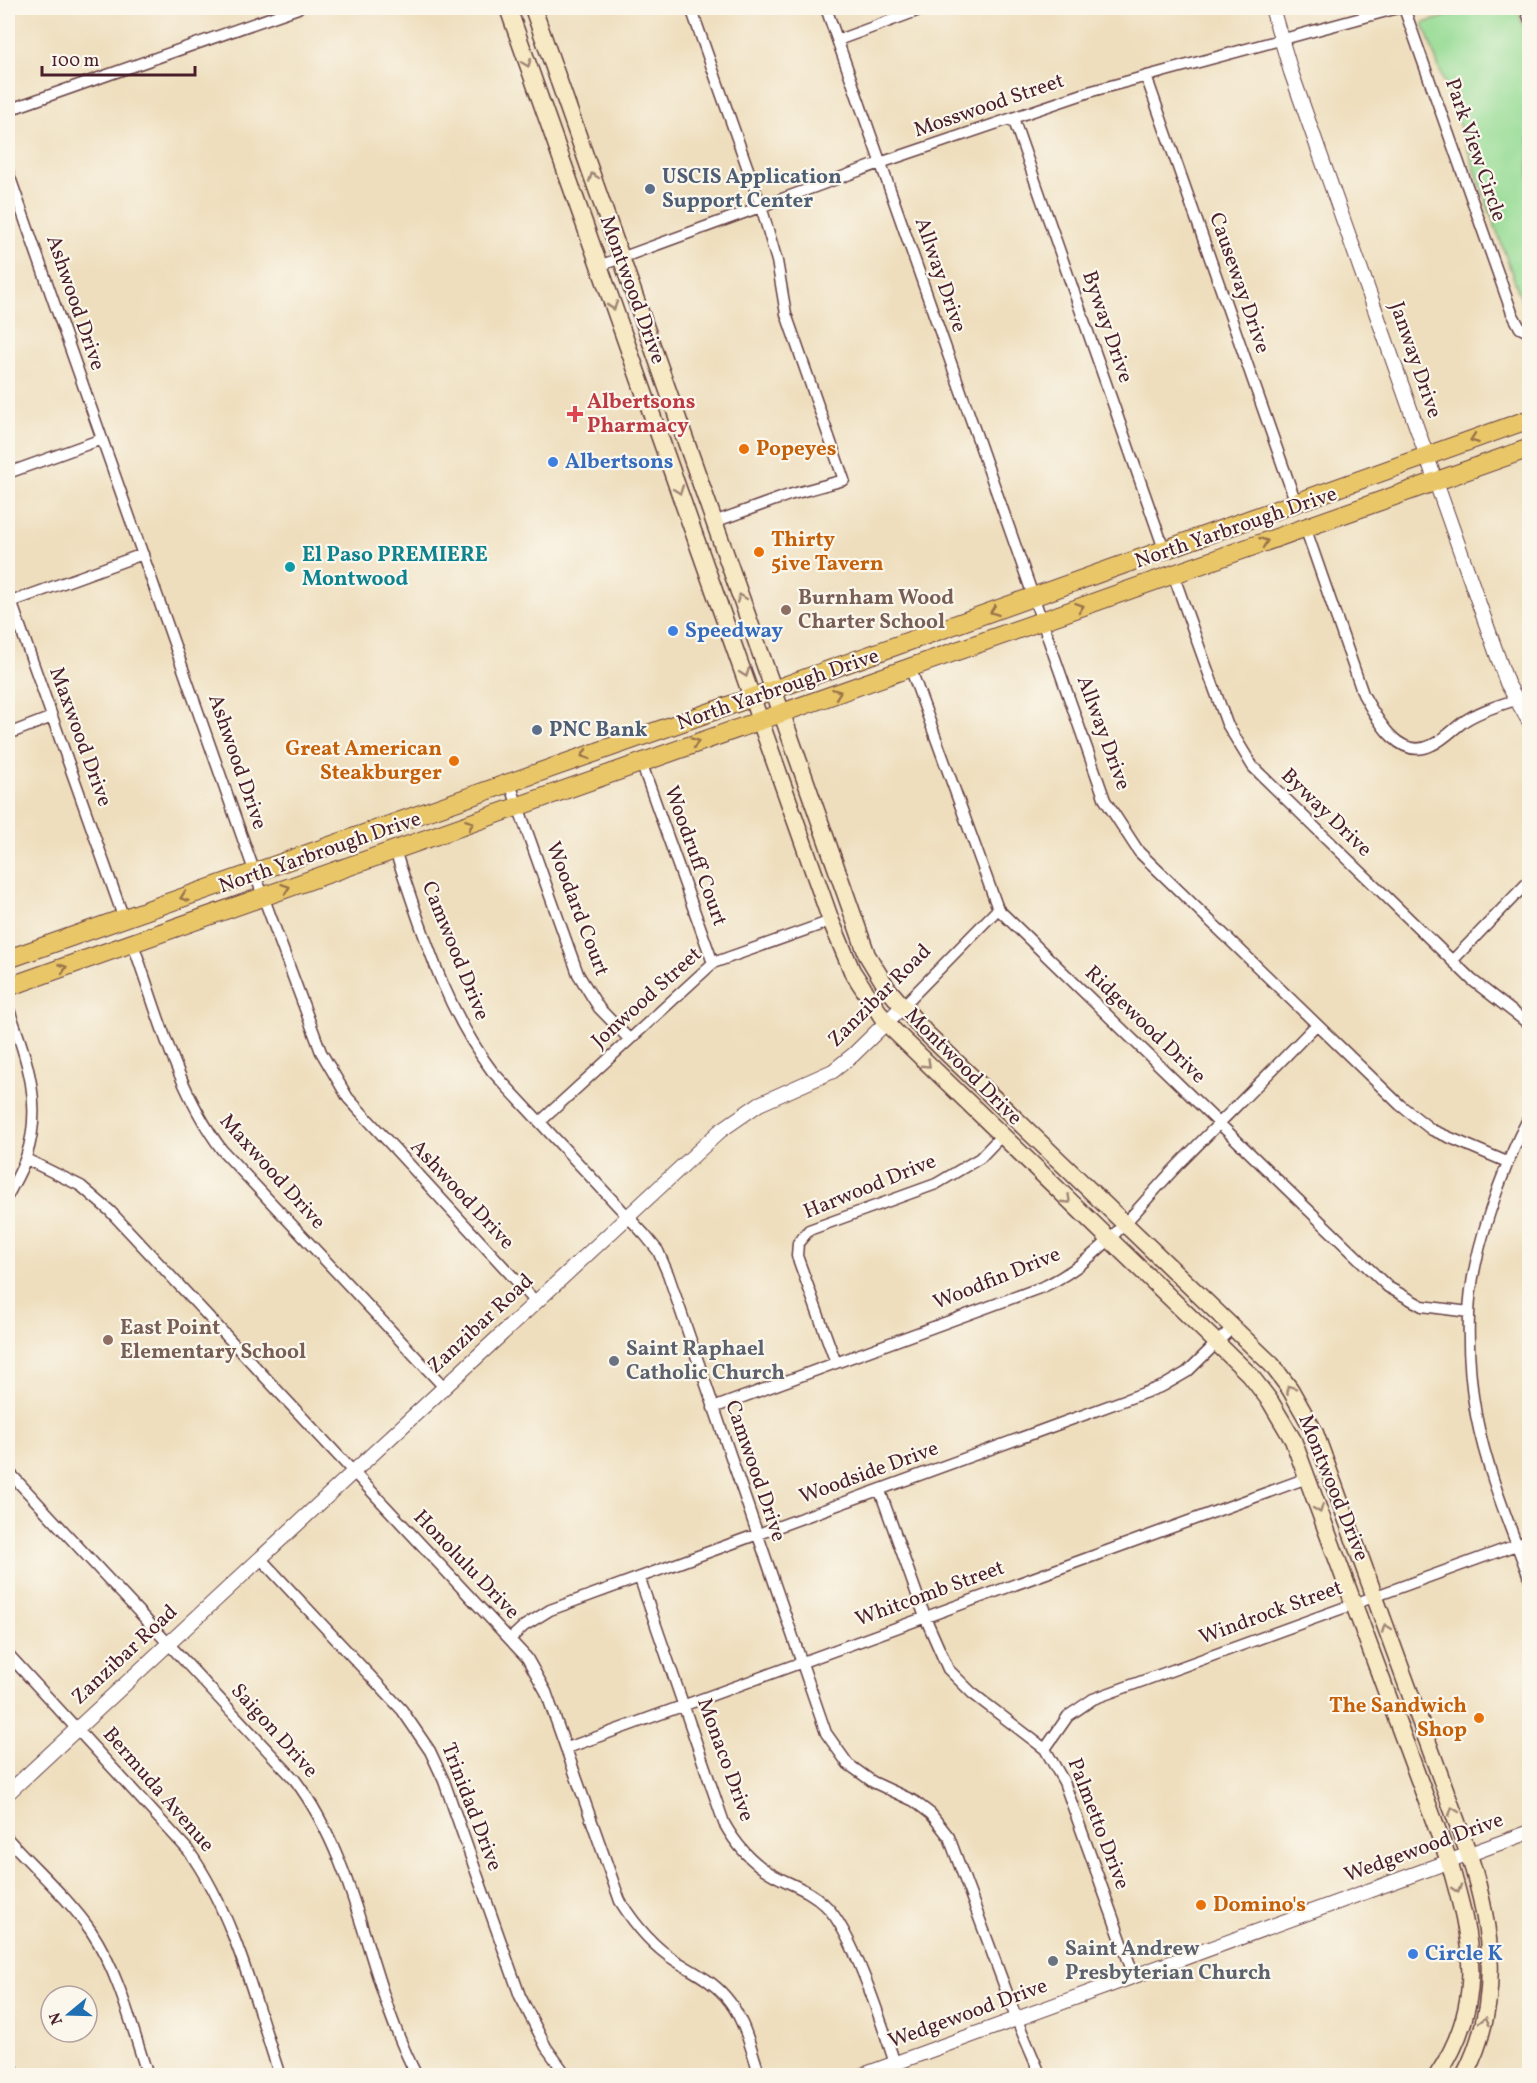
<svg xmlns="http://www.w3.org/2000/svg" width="1537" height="2083" viewBox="0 0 1537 2083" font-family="Vollkorn,serif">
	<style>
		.green { fill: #97dc95; stroke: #707e60; stroke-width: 1.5 }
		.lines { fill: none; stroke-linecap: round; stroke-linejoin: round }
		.minor-casing { stroke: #633c41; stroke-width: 13 }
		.tertiary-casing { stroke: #633c41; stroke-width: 16 }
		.secondary-casing { stroke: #633c41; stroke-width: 19 }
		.primary-casing { stroke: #633c41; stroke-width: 20 }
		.minor { stroke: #fff; stroke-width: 10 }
		.tertiary { stroke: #fff; stroke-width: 14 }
		.secondary { stroke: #f6e9c3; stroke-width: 16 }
		.primary { stroke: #e9c769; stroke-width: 18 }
		.oneway { stroke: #a08477 }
		.oneway2 { stroke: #9a734a }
		.service-dot { fill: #5c6f8a; stroke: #fbf7ec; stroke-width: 2 }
		.health-dot { fill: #e0444e; stroke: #fbf7ec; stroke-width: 2 }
		.food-dot { fill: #e8710a; stroke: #fbf7ec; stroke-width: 2 }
		.shop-dot { fill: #3f7fe0; stroke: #fbf7ec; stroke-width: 2 }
		.culture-dot { fill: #0f9aa8; stroke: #fbf7ec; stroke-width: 2 }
		.education-dot { fill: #8d6e63; stroke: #fbf7ec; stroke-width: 2 }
		.worship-dot { fill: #6b7280; stroke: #fbf7ec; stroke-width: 2 }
		.labels { text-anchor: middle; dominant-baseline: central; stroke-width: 4.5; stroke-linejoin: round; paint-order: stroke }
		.street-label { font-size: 21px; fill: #4a1f2b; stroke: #fbf7ec }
		.service-label { font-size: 21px; font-weight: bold; fill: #4e5e75; stroke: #fbf7ec; text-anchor: start }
		.health-label { font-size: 21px; font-weight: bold; fill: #be3a42; stroke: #fbf7ec; text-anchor: start }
		.food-label { font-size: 21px; font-weight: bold; fill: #c56008; stroke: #fbf7ec; text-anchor: start }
		.shop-label { font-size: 21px; font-weight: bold; fill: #366cbe; stroke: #fbf7ec; text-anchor: start }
		.culture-label { font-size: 21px; font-weight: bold; fill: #0d838f; stroke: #fbf7ec; text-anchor: start }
		.education-label { font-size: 21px; font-weight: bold; fill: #785e54; stroke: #fbf7ec; text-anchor: start }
		.worship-label { font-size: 21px; font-weight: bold; fill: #5b616d; stroke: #fbf7ec; text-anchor: start }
	</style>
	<rect width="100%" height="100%" fill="#fbf7ec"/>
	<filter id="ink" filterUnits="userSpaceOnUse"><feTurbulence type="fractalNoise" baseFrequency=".0167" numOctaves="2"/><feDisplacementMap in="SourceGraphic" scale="12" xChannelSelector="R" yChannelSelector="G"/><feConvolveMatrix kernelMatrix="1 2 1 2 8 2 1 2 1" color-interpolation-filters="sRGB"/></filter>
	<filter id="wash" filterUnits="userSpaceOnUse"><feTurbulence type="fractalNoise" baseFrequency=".008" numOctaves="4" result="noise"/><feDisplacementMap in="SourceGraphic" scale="24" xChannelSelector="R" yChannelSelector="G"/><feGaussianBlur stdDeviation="1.35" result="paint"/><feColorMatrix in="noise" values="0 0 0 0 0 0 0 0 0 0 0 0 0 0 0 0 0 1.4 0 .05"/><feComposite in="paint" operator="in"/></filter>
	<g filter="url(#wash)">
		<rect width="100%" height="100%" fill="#eedebd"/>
		<path class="green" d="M1478,8H1517L1529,43V317L1527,316L1423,23Z"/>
	</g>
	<g filter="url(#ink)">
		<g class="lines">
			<g class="minor-casing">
				<path id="minor" d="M691,8L761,206L777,261L786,314L844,480L789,495L714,522
					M826,8L1105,800L1139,852L1400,1105L1432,1130L1507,1162
					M1404,8L1512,313L1520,328L1530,333
					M1525,8L1530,20
					M838,40L925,8
					M1146,76L1296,503
					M8,110L298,8
					M1013,118L1164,549
					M8,172L263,896L321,1052L348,1098L536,1302
					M599,266L880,163L1092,91L1398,8
					M8,473L102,439
					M1305,527L1363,694C1376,717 1398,762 1432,745C1445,739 1454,728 1466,720C1485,708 1508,703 1530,695
					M1173,574L1227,724L1253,767L1472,980L1530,1025
					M11,601L124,919
					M8,603L143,554
					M910,667L998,909L1388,1287L1422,1306L1469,1312
					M8,734L52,717
					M641,762L713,963
					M509,781L578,974L599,1008L629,1039
					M395,851C422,928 442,1004 492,1071L645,1235L658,1251L668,1274L826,1733L848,1764L873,1782L914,1801L931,1814L949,1837L1019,2025L1041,2076
					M133,944C158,1014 177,1090 222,1150L444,1387
					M1452,961L1530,880
					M8,1007C26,1057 44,1104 26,1157C22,1170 14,1183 8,1195
					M902,1007L998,909
					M1530,1115C1503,1166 1470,1257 1469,1315C1468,1348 1470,1382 1476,1415C1487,1472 1510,1526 1530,1580
					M541,1121L713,963L831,921
					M26,1159L81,1186L110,1211L527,1658L546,1692L620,1901C635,1925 652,1946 676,1961C694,1972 711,1980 725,1996C744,2017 751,2049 760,2076
					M836,1363L797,1256L798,1243L809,1230L936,1184L980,1158L1001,1136
					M713,1408L1045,1286C1102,1259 1137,1207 1180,1163C1225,1117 1271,1072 1316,1025
					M8,1471L295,1780C360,1866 367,1981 417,2076
					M880,1491L925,1617L948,1669L972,1693L1045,1749L1064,1782L1134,1976
					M261,1559L402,1710L430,1751L444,1781L520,1996L546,2047L567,2076
					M640,1579L724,1823C735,1843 750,1861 770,1873C788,1884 809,1889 825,1905C853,1930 886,2036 899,2076
					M510,1639L524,1626L550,1610L1163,1386L1187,1372L1232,1328
					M8,1654L188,1850C234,1914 255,2001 280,2076
					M567,1748L1307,1478
					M1045,1749L1068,1716L1093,1699L1530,1540
					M8,1839C35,1869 68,1898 91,1931C119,1973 132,2028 148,2076
					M8,2054L15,2076"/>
			</g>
			<g class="tertiary-casing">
				<path id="tertiary" d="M1272,8L1291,72L1507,683L1530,723
					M8,1793L720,1131L759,1104L833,1071L853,1055L902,1007
					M860,2076L1530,1832"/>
			</g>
			<g class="secondary-casing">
				<path id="secondary" d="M508,8L831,921L852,971L886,1023L1250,1375L1270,1401L1293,1440L1449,1861C1472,1941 1487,2001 1437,2076
					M533,8L867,955L887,988L925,1032L1272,1365L1290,1389L1315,1433L1469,1855C1493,1929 1502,2004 1464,2076"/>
			</g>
			<g class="primary-casing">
				<path id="primary" d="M8,959L725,707L1530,419
					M8,987L1530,448"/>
			</g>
			<use href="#minor" class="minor"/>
			<use href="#tertiary" class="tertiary"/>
			<use href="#secondary" class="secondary"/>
			<use href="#primary" class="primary"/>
		</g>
		<defs><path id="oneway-chevron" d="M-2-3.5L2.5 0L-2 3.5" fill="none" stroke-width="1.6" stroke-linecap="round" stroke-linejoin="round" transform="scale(1.5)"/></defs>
		<g class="oneway">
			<use href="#oneway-chevron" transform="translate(527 63) rotate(70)"/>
			<use href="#oneway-chevron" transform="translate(593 177) rotate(-110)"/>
			<use href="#oneway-chevron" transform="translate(613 306) rotate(71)"/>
			<use href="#oneway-chevron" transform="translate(679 490) rotate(70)"/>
			<use href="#oneway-chevron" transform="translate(741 598) rotate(-110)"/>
			<use href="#oneway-chevron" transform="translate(745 673) rotate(70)"/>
			<use href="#oneway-chevron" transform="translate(927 1064) rotate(44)"/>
			<use href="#oneway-chevron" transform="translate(1067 1200) rotate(44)"/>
			<use href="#oneway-chevron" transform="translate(1290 1389) rotate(-125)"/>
			<use href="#oneway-chevron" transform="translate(1319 1509) rotate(69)"/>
			<use href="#oneway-chevron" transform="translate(1386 1628) rotate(-110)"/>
			<use href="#oneway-chevron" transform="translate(1453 1811) rotate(-110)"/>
			<use href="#oneway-chevron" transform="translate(1457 1889) rotate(72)"/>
			<use href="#oneway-chevron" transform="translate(1485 2021) rotate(-76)"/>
		</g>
		<g class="oneway2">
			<use href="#oneway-chevron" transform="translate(1474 439) rotate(160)"/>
			<use href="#oneway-chevron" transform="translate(1264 542) rotate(-20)"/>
			<use href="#oneway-chevron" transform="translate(1080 607) rotate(-19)"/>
			<use href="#oneway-chevron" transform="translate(994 611) rotate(160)"/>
			<use href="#oneway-chevron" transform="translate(837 693) rotate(-20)"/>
			<use href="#oneway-chevron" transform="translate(695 742) rotate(-20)"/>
			<use href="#oneway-chevron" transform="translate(585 755) rotate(161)"/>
			<use href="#oneway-chevron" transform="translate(470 824) rotate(-20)"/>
			<use href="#oneway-chevron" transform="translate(286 888) rotate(-19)"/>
			<use href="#oneway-chevron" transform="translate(184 897) rotate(160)"/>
			<use href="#oneway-chevron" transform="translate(63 968) rotate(-19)"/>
		</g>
	</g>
	<g class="service-dot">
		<circle cx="650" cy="189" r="6"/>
		<circle cx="537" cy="730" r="6"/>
	</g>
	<path class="health-dot" d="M572 405h6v6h6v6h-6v6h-6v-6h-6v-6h6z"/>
	<g class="food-dot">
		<circle cx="744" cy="449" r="6"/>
		<circle cx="759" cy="552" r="6"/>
		<circle cx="454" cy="761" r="6"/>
		<circle cx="1479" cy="1718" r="6"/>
		<circle cx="1201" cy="1905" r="6"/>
	</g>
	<g class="shop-dot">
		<circle cx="553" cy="462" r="6"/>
		<circle cx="673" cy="631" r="6"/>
		<circle cx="1413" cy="1954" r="6"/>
	</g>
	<circle class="culture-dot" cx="290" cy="567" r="6"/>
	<g class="education-dot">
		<circle cx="786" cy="610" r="6"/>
		<circle cx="108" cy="1340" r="6"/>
	</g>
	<g class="worship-dot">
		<circle cx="614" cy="1361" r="6"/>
		<circle cx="1053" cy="1961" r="6"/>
	</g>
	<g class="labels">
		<g class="street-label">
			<text transform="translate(989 106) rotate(-19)">Mosswood Street</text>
			<text transform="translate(1475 150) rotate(71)">Park View Circle</text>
			<text transform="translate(940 275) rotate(71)">Allway Drive</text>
			<text transform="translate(1239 283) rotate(71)">Causeway Drive</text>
			<text transform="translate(632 290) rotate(70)">Montwood Drive</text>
			<text transform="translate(75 303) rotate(71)">Ashwood Drive</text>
			<text transform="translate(1107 327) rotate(71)">Byway Drive</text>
			<text transform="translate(1415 360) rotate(71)">Janway Drive</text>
			<text transform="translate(1236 528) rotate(-19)">North Yarbrough Drive</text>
			<text transform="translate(778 690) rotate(-19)">North Yarbrough Drive</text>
			<text transform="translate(1103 733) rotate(70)">Allway Drive</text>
			<text transform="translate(80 737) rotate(70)">Maxwood Drive</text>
			<text transform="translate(237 762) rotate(71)">Ashwood Drive</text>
			<text transform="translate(1326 813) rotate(44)">Byway Drive</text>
			<text transform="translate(320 853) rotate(-19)">North Yarbrough Drive</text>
			<text transform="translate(695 856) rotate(70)">Woodruff Court</text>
			<text transform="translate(577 909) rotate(69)">Woodard Court</text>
			<text transform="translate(455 951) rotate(68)">Camwood Drive</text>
			<text transform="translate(880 996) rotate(-45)">Zanzibar Road</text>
			<text transform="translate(647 998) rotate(-42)">Jonwood Street</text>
			<text transform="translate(1145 1025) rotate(44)">Ridgewood Drive</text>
			<text transform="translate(963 1067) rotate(45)">Montwood Drive</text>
			<text transform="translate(272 1172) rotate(48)">Maxwood Drive</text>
			<text transform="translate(870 1187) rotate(-22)">Harwood Drive</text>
			<text transform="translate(462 1195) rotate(47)">Ashwood Drive</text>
			<text transform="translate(997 1279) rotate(-22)">Woodfin Drive</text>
			<text transform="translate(481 1324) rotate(-43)">Zanzibar Road</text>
			<text transform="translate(755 1471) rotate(71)">Camwood Drive</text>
			<text transform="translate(869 1473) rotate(-20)">Woodside Drive</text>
			<text transform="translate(1333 1488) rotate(68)">Montwood Drive</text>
			<text transform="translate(466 1565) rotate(46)">Honolulu Drive</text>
			<text transform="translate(930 1594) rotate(-20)">Whitcomb Street</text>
			<text transform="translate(1271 1613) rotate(-20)">Windrock Street</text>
			<text transform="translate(125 1655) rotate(-43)">Zanzibar Road</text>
			<text transform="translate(274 1731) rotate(48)">Saigon Drive</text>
			<text transform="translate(725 1760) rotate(70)">Monaco Drive</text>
			<text transform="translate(158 1790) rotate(49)">Bermuda Avenue</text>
			<text transform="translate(471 1807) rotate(69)">Trinidad Drive</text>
			<text transform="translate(1098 1824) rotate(69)">Palmetto Drive</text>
			<text transform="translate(1424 1848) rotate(-20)">Wedgewood Drive</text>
			<text transform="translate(968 2014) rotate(-20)">Wedgewood Drive</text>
		</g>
		<g class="service-label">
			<text x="662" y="177">USCIS Application<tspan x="662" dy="24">Support Center</tspan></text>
			<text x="549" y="730">PNC Bank</text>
		</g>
		<g class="health-label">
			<text x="587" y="402">Albertsons<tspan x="587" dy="24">Pharmacy</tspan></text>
		</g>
		<g class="food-label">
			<text x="756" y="449">Popeyes</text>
			<text x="771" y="540">Thirty<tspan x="771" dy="24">5ive Tavern</tspan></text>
			<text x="442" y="749" text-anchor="end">Great American<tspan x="442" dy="24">Steakburger</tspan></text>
			<text x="1467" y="1706" text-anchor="end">The Sandwich<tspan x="1467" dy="24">Shop</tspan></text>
			<text x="1213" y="1905">Domino's</text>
		</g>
		<g class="shop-label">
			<text x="565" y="462">Albertsons</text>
			<text x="685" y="631">Speedway</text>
			<text x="1425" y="1954">Circle K</text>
		</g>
		<g class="culture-label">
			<text x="302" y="555">El Paso PREMIERE<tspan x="302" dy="24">Montwood</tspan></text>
		</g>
		<g class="education-label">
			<text x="798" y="598">Burnham Wood<tspan x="798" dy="24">Charter School</tspan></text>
			<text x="120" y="1328">East Point<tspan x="120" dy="24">Elementary School</tspan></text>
		</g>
		<g class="worship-label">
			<text x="626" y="1349">Saint Raphael<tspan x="626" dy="24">Catholic Church</tspan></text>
			<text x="1065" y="1949">Saint Andrew<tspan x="1065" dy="24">Presbyterian Church</tspan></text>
		</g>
	</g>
	<rect width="1537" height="2083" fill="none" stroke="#fbf7ec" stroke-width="30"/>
	<g transform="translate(69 2014) rotate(251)"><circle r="28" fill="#fbf7ec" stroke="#b4a19f" stroke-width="1.5"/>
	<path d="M0-4.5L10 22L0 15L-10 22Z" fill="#1f6fb2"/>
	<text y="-9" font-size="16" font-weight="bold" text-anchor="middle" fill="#4a1f2b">N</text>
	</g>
	<path d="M42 66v9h153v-9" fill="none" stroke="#4a1f2b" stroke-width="3"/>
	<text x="51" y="66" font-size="18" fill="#4a1f2b" stroke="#fbf7ec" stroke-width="4.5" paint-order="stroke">100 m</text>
</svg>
